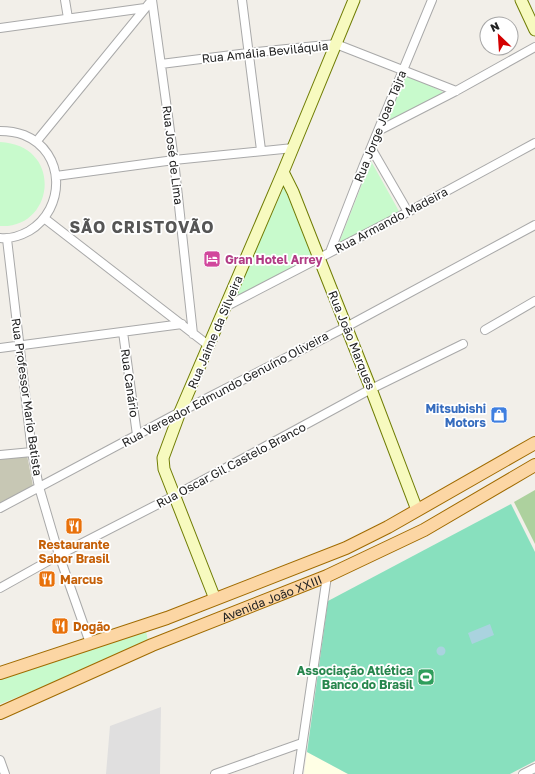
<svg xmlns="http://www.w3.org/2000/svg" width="535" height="774" viewBox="0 0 535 774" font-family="'Golos Text',sans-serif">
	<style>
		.residential { fill: #e0dfdf }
		.education { fill: #ffffe5 }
		.construction { fill: #c7c7b4 }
		.forest { fill: #add19e }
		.park { fill: #c8facc }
		.pitch { fill: #88e0be }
		.water { fill: #aad3df }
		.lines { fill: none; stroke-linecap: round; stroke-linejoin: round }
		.street-casing { stroke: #a9a9a9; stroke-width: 10 }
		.secondary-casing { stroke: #707d05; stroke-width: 13 }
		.primary-casing { stroke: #a06b00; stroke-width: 14 }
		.street { stroke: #fff; stroke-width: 8 }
		.secondary { stroke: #f7fabf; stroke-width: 11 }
		.primary { stroke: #fcd6a4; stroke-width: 12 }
		.labels { text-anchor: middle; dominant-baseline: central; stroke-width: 3.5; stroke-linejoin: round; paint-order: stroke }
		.street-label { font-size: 12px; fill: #222; stroke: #fff }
		.hotel-label { font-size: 12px; font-weight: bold; fill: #b23c85; stroke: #fff; text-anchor: start }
		.shop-label { font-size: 12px; font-weight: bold; fill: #366cbe; stroke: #fff; text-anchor: end }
		.food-label { font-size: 12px; font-weight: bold; fill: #c56008; stroke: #fff; text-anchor: start }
		.leisure-label { font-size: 12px; font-weight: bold; fill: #27864d; stroke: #fff; text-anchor: end }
		.district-label { font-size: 16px; font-weight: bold; letter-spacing: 1px; fill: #555; stroke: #fff }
	</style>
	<rect width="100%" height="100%" fill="#f2efe9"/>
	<path class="residential" d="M161,707L160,774H106L110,726Z"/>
	<path class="education" d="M307,752L348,774H304Z"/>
	<path class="construction" d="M27,455L33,486L0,504V459Z"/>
	<path class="forest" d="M535,490V544L514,502Z"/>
	<path class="park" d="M404,73L445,93L384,124Z
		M0,142C64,145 55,229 0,226Z
		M371,161L400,213L337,248Z
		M284,187L313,259L234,298Z
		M146,631L148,641L70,676L0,704V679Z"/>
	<path class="pitch" d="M511,504L535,552V761L510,774H348L307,752L328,601Z"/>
	<path class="water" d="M490,624L494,635L472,644L468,633Z
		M436.5 651a4.5 4.5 0 1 1 9 0a4.5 4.5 0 1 1-9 0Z"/>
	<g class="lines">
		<g class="street-casing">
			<path id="street" d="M65,0L68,18
				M152,0L174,160L193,334
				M242,0L261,150
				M0,28L145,8
				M161,64L248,53L336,44L456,91
				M0,131C8,131 16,132 24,135C66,152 66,209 29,231C20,236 10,239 0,238
				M378,131L456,91L535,47
				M36,142L152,0
				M371,148L408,212
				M56,176L174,160L293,148
				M44,218L208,345
				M7,239L32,452L39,487L59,555L90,643
				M330,252L363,167L432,0
				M225,307L408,212L535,143
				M485,330L535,301
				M123,332L137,435
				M0,348L182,324
				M0,455L32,452
				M0,508L180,412L346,327L535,225
				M0,588L59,555L174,496L371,389L463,344
				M0,760L5,774
				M215,774L302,743
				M298,774L327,576
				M523,774L535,768"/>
		</g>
		<g class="secondary-casing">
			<path id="secondary" d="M521,0L535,30
				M283,172L293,192L319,258L371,389L417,510
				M215,599L164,469L163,458L180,412L283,172L354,0"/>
		</g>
		<g class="primary-casing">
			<g id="primary">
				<path d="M0,673L167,618L346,548L388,527L535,443"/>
				<path id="s1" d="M0,713L152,645L327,576L424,530L535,465"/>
			</g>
		</g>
		<use href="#street" class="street"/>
		<use href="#secondary" class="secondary"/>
		<use href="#primary" class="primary"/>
	</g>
	<defs>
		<g id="hotel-square" transform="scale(0.9)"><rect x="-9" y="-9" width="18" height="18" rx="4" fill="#d1479c" stroke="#fff"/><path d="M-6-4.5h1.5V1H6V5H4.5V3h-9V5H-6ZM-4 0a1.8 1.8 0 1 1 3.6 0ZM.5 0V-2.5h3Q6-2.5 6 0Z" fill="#fff"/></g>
		<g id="shop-square" transform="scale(0.9)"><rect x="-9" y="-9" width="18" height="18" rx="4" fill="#3f7fe0" stroke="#fff"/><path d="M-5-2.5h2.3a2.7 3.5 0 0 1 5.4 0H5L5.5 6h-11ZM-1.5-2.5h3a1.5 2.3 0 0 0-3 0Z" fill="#fff"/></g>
		<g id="restaurant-square" transform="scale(0.9)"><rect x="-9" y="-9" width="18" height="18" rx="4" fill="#e8710a" stroke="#fff"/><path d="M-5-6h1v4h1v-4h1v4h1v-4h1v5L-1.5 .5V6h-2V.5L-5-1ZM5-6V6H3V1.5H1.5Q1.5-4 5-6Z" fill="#fff"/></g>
		<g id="stadium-square" transform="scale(0.9)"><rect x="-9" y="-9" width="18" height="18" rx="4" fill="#2e9e5b" stroke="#fff"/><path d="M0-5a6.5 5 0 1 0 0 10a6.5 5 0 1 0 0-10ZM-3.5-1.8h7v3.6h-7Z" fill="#fff"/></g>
	</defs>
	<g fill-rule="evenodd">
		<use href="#hotel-square" x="212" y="259"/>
		<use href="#shop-square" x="499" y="415"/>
		<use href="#restaurant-square" x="74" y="526"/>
		<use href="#restaurant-square" x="47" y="579"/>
		<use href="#restaurant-square" x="60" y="626"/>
		<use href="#stadium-square" x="426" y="677"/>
	</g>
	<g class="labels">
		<g class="street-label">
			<text transform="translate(265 52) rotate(-6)">Rua Amália Beviláquia</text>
			<text transform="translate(380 126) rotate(-68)">Rua Jorge Joao Tajra</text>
			<text transform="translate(173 155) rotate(83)">Rua José de Lima</text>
			<text transform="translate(391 220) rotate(-28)">Rua Armando Madeira</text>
			<text transform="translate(215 332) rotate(-67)">Rua Jaime da Silveira</text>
			<text transform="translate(352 340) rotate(68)">Rua João Marques</text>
			<text transform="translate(130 383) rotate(82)">Rua Canário</text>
			<text transform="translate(225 389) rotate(-28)">Rua Vereador Edmundo Genuíno Oliveira</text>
			<text transform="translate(27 397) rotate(82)">Rua Professor Mario Batista</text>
			<text transform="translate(231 465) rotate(-28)">Rua Oscar Gil Castelo Branco</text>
			<text stroke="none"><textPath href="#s1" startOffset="295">Avenida João XXIII</textPath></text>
		</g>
		<g class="hotel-label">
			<text x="225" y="259">Gran Hotel Arrey</text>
		</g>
		<g class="shop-label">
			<text x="486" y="408">Mitsubishi<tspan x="486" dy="14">Motors</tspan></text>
		</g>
		<g class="food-label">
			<text x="74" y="544" text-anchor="middle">Restaurante<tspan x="74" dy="14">Sabor Brasil</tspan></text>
			<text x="60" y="579">Marcus</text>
			<text x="73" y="626">Dogão</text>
		</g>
		<g class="leisure-label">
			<text x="413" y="670">Associação Atlética<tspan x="413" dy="14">Banco do Brasil</tspan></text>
		</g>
		<g class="district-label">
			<text x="142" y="227">SÃO CRISTOVÃO</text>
		</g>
	</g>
	<g transform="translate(499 36) rotate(335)"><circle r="19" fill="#ffffff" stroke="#a7a7a7"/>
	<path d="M0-3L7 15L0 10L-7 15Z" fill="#d40000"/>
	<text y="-6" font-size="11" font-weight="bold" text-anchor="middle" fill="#222222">N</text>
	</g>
</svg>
